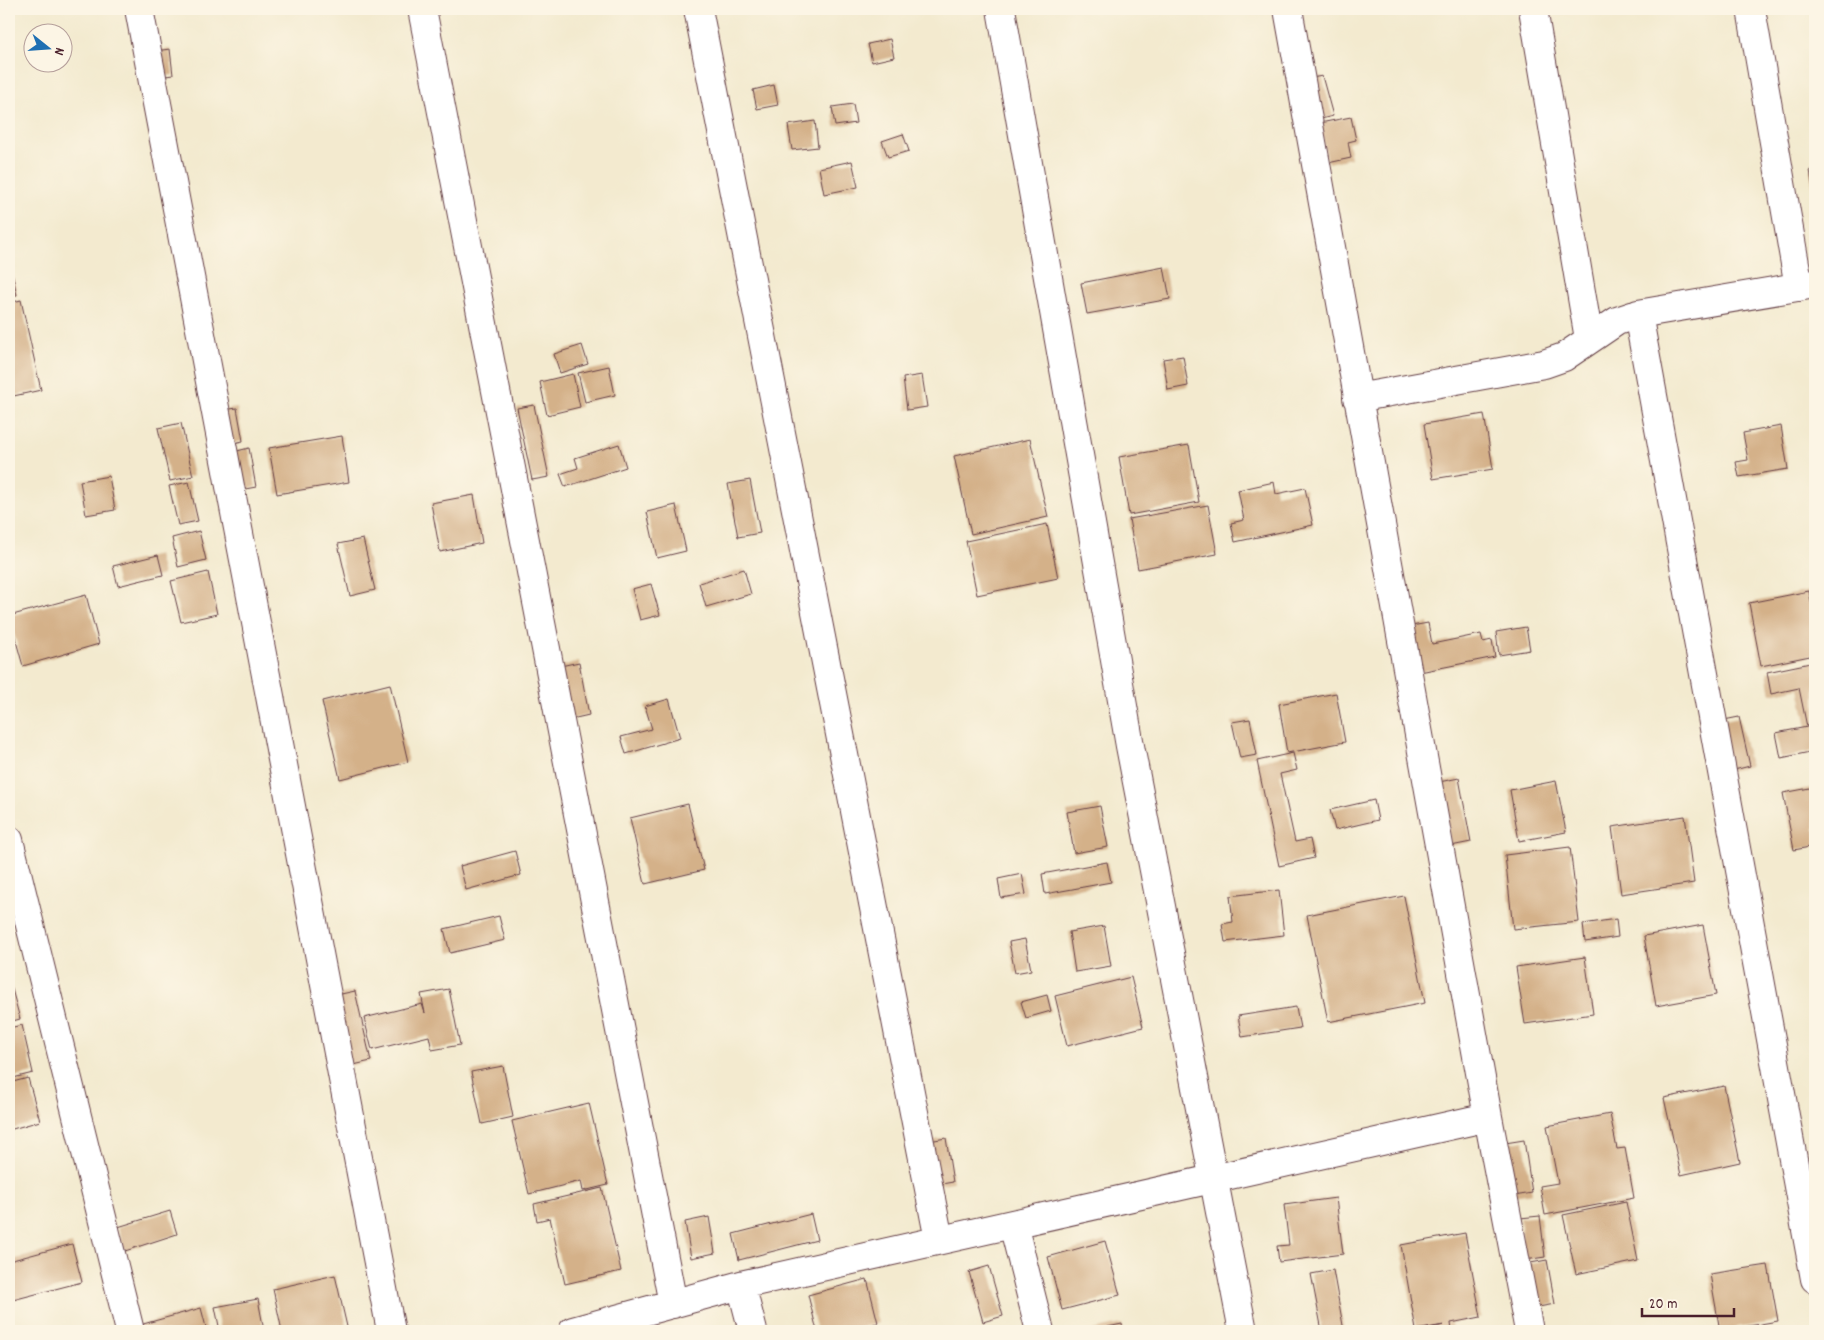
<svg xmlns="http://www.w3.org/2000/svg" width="1824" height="1340" viewBox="0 0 1824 1340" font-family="Dekko,sans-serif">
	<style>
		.building { fill: #d4b189 }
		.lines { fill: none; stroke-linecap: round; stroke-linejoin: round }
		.street-casing { stroke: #633d44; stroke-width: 30 }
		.street { stroke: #fff; stroke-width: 28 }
	</style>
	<rect width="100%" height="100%" fill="#fcf5e5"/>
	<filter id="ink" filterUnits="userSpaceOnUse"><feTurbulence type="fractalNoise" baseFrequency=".02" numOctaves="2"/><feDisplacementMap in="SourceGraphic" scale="10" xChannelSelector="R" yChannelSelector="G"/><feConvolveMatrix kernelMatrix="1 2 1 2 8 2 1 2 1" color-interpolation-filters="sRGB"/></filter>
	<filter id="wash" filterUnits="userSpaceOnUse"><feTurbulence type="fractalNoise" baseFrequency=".0096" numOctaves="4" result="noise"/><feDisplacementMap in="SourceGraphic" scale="20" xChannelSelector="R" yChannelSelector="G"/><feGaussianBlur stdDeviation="1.12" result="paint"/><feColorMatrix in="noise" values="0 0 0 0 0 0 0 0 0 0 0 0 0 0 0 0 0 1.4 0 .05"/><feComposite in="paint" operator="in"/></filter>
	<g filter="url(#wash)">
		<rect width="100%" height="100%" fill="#f3eacf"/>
		<g id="blocks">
			<path class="building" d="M890,39L894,57L872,62L868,44Z
				M170,49L173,75L158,77L155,51Z
				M1322,76L1333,116L1317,120L1307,79Z
				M774,85L778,105L757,109L753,90Z
				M853,104L856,123L835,126L832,107Z
				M1351,117L1356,140L1348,142L1351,158L1328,163L1320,123Z
				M815,121L818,147L792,150L788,125Z
				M903,134L909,151L888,157L882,141Z
				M852,161L858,187L824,194L819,168Z
				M1815,169V195H1814L1810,170Z
				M9,259L17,295L9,296Z
				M1164,267L1170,299L1087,314L1081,283Z
				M21,300L41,390L9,397V303Z
				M582,345L588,364L560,373L554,354Z
				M1183,356L1188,386L1168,390L1163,359Z
				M609,366L615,395L585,402L578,373Z
				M573,374L580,407L547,415L540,382Z
				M922,375L927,407L907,410L903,378Z
				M534,405L549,477L532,480L517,408Z
				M237,408L243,441L229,444L223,410Z
				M1484,414L1493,469L1433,479L1424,424Z
				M181,423L193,476L170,481L158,428Z
				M1781,426L1788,469L1739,477L1736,462L1748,460L1743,433Z
				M342,436L349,482L277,494L269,448Z
				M1030,439L1048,517L971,534L954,456Z
				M619,444L626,467L565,487L560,474L578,468L575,458Z
				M1189,445L1199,502L1129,515L1119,457Z
				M249,448L256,487L240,490L233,452Z
				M109,476L115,510L86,515L80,481Z
				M750,480L760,533L738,537L728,484Z
				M189,482L198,521L178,525L169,486Z
				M1274,482L1276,494L1305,488L1313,525L1235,542L1231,523L1244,520L1238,490Z
				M474,495L482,543L440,552L431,503Z
				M676,505L686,551L657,558L647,512Z
				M1208,505L1217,554L1138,569L1129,519Z
				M1047,524L1058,578L977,595L966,541Z
				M199,531L206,560L178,567L172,538Z
				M363,539L375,590L350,596L338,544Z
				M158,555L163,575L118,586L113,566Z
				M744,569L751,594L706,607L699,583Z
				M208,572L217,614L181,622L171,581Z
				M651,584L660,615L640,620L632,589Z
				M1809,591L1815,622V655L1761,666L1749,603Z
				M86,595L99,644L23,666L9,616Z
				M1428,623L1432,644L1481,634L1483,642L1492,640L1495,657L1415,673L1406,627Z
				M1526,627L1530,650L1499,655L1496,632Z
				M579,662L589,715L567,720L556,667Z
				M1815,662V751L1781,758L1776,733L1807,727L1799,688L1771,694L1767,672Z
				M390,684L408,762L340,779L322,701Z
				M1336,693L1345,742L1287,753L1279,704Z
				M669,699L680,738L626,754L621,737L652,729L645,706Z
				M1739,717L1750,766L1730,771L1719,721Z
				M1250,719L1257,755L1240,758L1232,722Z
				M1293,753L1297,770L1280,774L1295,842L1310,839L1314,858L1279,866L1257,761Z
				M1459,778L1471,842L1451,846L1439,782Z
				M1556,781L1566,832L1519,841L1510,790Z
				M1815,787V846L1794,850L1783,793Z
				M1374,800L1378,820L1335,830L1330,810Z
				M688,804L704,870L645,884L630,818Z
				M1100,806L1108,847L1074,853L1067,812Z
				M1685,816L1694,883L1621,894L1612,827Z
				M1570,847L1579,922L1513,929L1505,855Z
				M515,851L521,875L466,890L460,866Z
				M1107,862L1111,882L1045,894L1042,874Z
				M1022,874L1026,894L1001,898L998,879Z
				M1279,890L1284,935L1225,942L1222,924L1233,922L1230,896Z
				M1404,896L1425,1003L1328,1022L1307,915Z
				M499,916L505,940L450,953L444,929Z
				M1616,919L1618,937L1585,942L1583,924Z
				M1703,925L1716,995L1656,1006L1644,936Z
				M1104,926L1111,966L1075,972L1069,932Z
				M1025,939L1031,970L1015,973L1009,942Z
				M1585,957L1593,1014L1525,1024L1516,967Z
				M1131,977L1143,1027L1067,1046L1055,996Z
				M9,978L20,1019L9,1022Z
				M449,989L460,1045L432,1050L429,1036L372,1050L364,1018L422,1004L425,1013L421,994Z
				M355,991L371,1061L349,1066L332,996Z
				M1047,995L1051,1011L1026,1018L1021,1002Z
				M1296,1007L1300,1028L1242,1037L1238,1016Z
				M22,1025L33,1073L9,1079V1028Z
				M503,1066L513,1117L482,1124L471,1072Z
				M28,1078L40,1121L9,1130V1083Z
				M1724,1086L1740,1162L1681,1175L1664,1098Z
				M589,1103L608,1185L583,1191L581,1181L529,1194L512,1121Z
				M1610,1114L1617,1149L1625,1148L1634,1198L1545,1215L1540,1186L1558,1183L1547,1126Z
				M946,1138L953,1182L936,1185L929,1141Z
				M1524,1140L1532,1193L1508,1197L1499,1144Z
				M602,1188L621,1271L565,1284L550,1218L537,1221L534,1204Z
				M1336,1198L1343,1254L1279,1262L1277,1246L1289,1245L1284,1205Z
				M1626,1202L1638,1261L1576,1274L1563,1215Z
				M170,1211L177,1234L125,1251L118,1227Z
				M811,1214L817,1240L739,1260L733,1234Z
				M1540,1216L1545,1257L1525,1260L1520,1218Z
				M709,1217L715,1253L691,1258L685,1222Z
				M1465,1233L1481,1317L1451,1323L1452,1331H1417L1444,1325L1416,1330L1401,1245Z
				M1105,1241L1120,1295L1062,1310L1048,1257Z
				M72,1244L82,1282L9,1301V1261Z
				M1547,1260L1555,1304L1533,1308L1525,1264Z
				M1768,1265L1778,1321L1720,1331L1710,1274Z
				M989,1266L1003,1316L983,1322L969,1272Z
				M1333,1270L1344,1331H1322L1311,1274Z
				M335,1275L348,1331H282L273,1289Z
				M867,1279L878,1323L846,1331H817L808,1295Z
				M258,1299L264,1331H220L215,1307Z
				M201,1308L207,1331H137L136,1326Z
				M1122,1324L1123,1331H1093V1330Z"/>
		</g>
	</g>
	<g filter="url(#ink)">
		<use href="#blocks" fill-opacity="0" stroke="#633d44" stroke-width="1"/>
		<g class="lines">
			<g class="street-casing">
				<path id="street" d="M139,9L391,1331
					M422,9L673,1304
					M698,9L939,1240
					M1001,9L1130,746L1243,1331
					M1288,9L1488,1117L1529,1331
					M1533,9L1589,339
					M1751,9L1799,287
					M1638,314L1815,1279
					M1357,398L1544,364L1564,357L1617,321L1638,314L1815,284
					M9,840L130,1331
					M1013,1224L1040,1331
					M741,1285L753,1331
					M573,1331L741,1285L1488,1117"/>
			</g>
			<use href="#street" class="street"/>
		</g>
	</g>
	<rect width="1824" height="1340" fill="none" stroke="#fcf5e5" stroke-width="30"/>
	<g transform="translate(48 48) rotate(107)"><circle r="24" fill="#fcf5e5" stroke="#b59f9b"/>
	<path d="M0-4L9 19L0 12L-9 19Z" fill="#1f6fb2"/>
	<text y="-8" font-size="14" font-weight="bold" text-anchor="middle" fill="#4a1f2b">N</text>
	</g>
	<path d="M1642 1308v8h92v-8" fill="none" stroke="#4a1f2b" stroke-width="2.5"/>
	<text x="1649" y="1308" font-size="15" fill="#4a1f2b" stroke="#fcf5e5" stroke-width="4" paint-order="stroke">20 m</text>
</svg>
